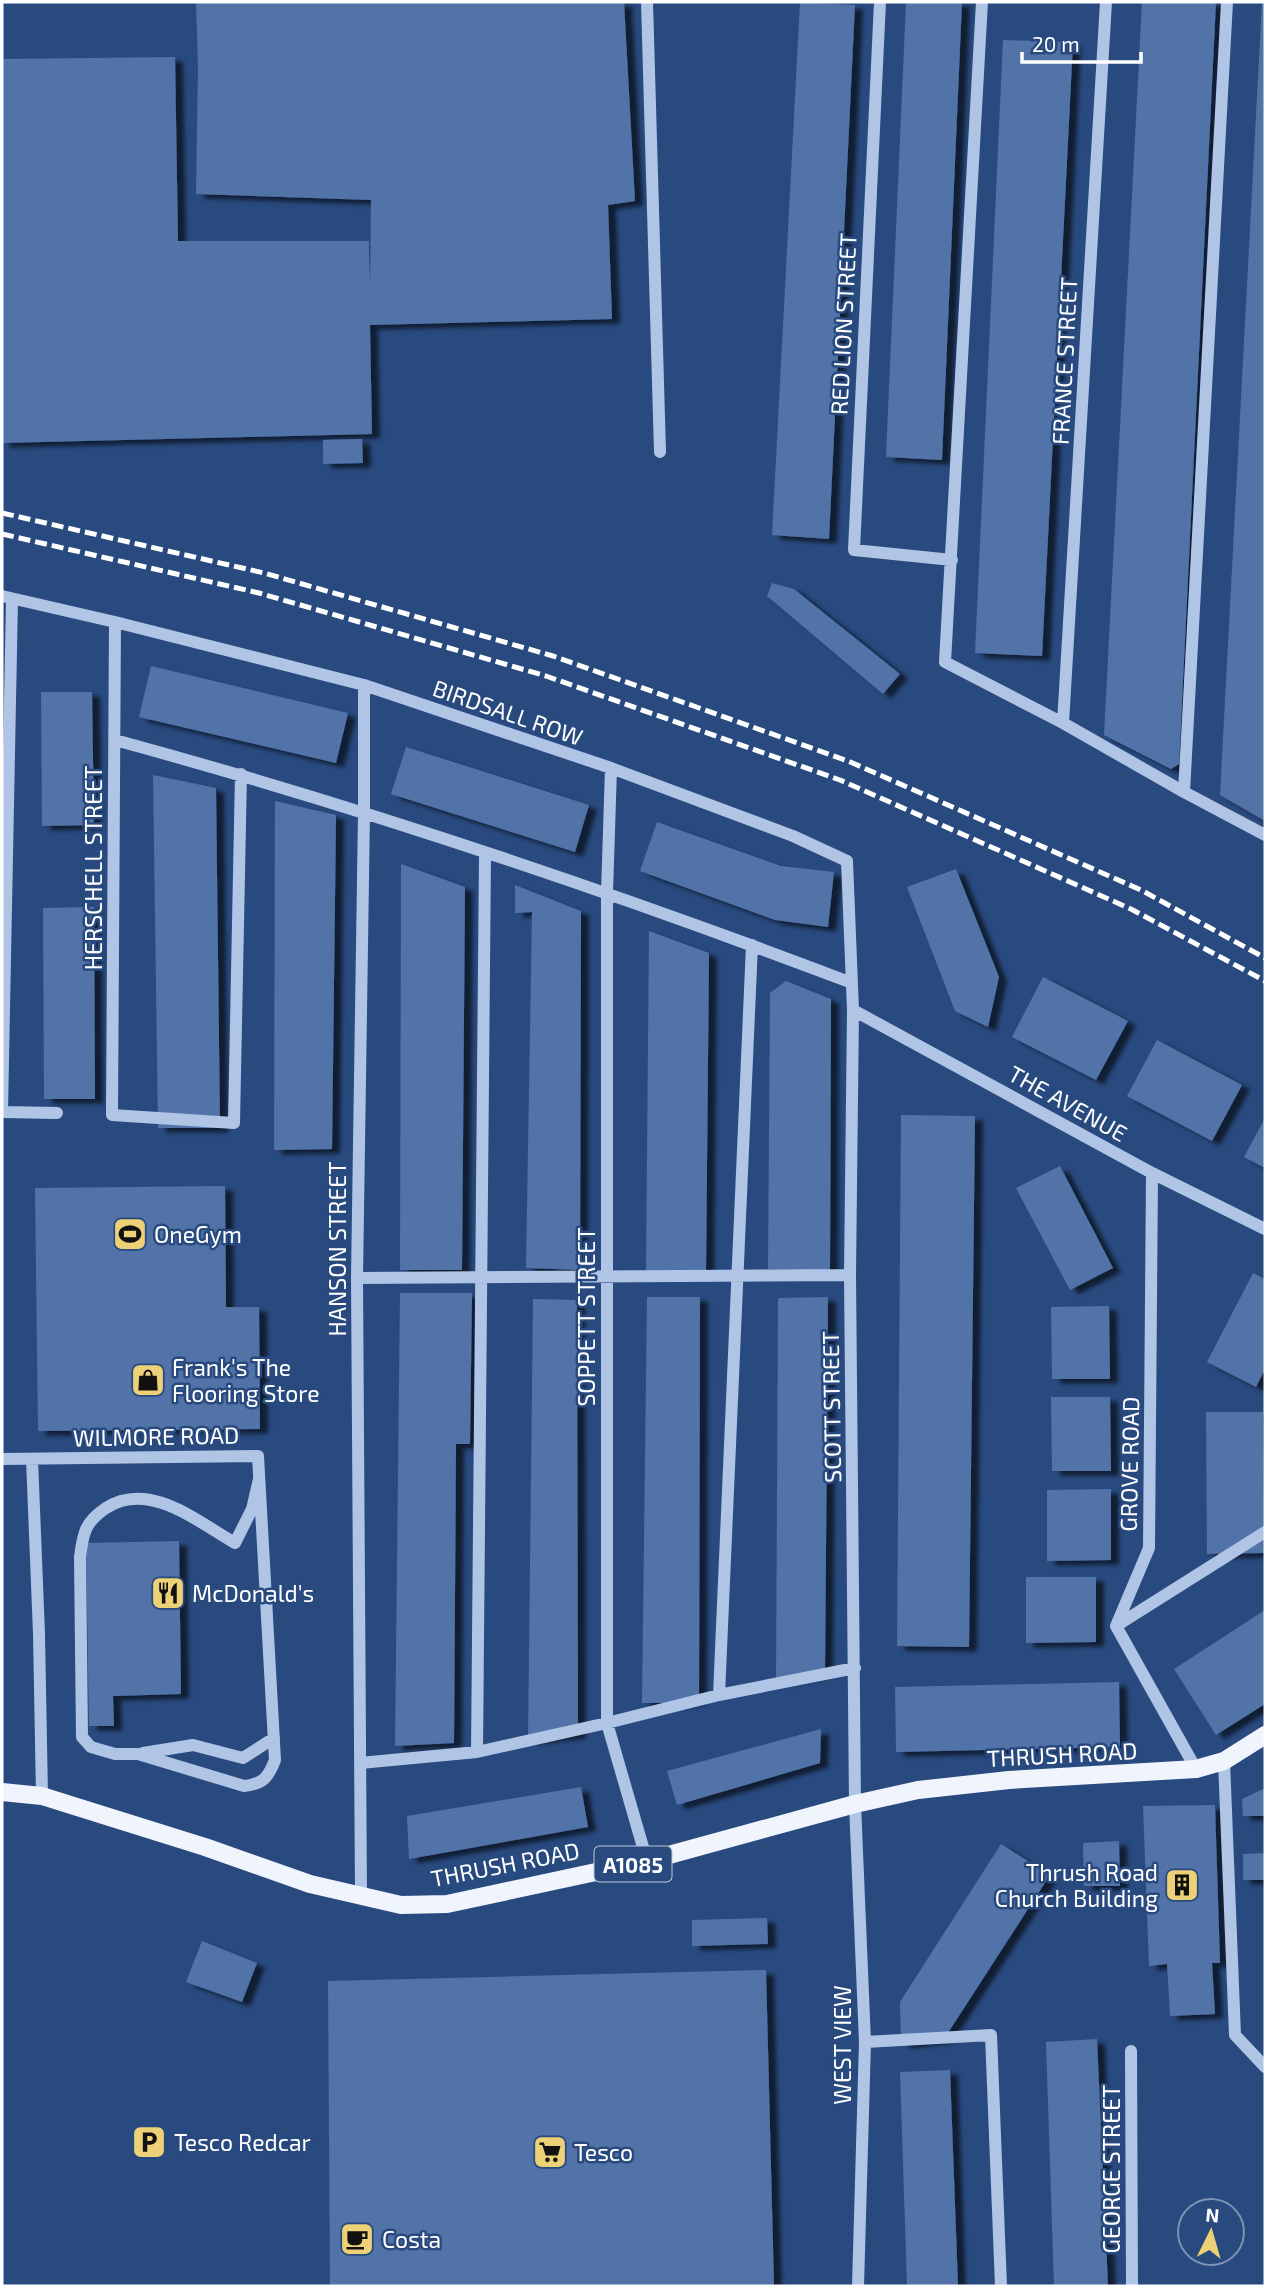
<svg xmlns="http://www.w3.org/2000/svg" width="1267" height="2288" viewBox="0 0 1267 2288" font-family="'Exo 2',sans-serif">
	<style>
		.building { fill: #5173a8; filter: url(#shadow) }
		.lines { fill: none; stroke-linecap: round; stroke-linejoin: round }
		.minor { stroke: #b0c5e5; stroke-width: 12 }
		.major { stroke: #f0f4fd; stroke-width: 18 }
		.rail { stroke: #fff; stroke-width: 5; stroke-dasharray: 12 5; stroke-linecap: butt }
		.labels { text-anchor: middle; dominant-baseline: central; stroke-width: 5; stroke-linejoin: round; paint-order: stroke }
		.shield { fill: #294a7f; stroke: #bfc9d9; stroke-width: 2 }
		.shield-label { font-size: 21px; font-weight: bold; fill: #fff }
		.street-label { font-size: 23px; fill: #fff; stroke: #294a7f }
		.poi-label { font-size: 23px; fill: #fff; stroke: #294a7f; text-anchor: start }
	</style>
	<defs>
		<filter id="shadow"><feDropShadow dx="8" dy="4.5" stdDeviation="2" flood-color="#0009"/></filter>
	</defs>
	<rect width="100%" height="100%" fill="#294a7f"/>
	<path class="building" d="M196,2H624L635,201L608,205L612,319L370,325L372,434L2,443V59L175,57L178,241H369L370,286L371,200L196,194L198,67Z
		M800,2L855,5L829,539L772,535Z
		M906,2H962L942,460L886,457Z
		M1142,2H1216L1179,764L1171,769L1104,735Z
		M1262,2H1265V821L1220,795Z
		M1003,40L1073,42L1042,656L975,653Z
		M362,439L363,463L323,464V440Z
		M772,583L794,589L900,674L883,694L767,596Z
		M151,666L348,713L336,763L139,717Z
		M41,692H92L94,825L42,826Z
		M406,747L589,805L575,852L391,794Z
		M153,775L216,788L220,1128H158Z
		M275,801L336,815L332,1149L274,1150Z
		M657,822L781,866L834,872L828,927L775,920L640,871Z
		M401,864L465,887L462,1270H400Z
		M956,869L999,977L988,1027L955,1011L907,887Z
		M515,885L581,911L580,1270L526,1268L532,912L515,913Z
		M94,907L95,1099H44L43,908Z
		M649,931L709,953L706,1271L646,1270Z
		M1043,977L1128,1021L1096,1080L1012,1037Z
		M786,981L831,999L830,1271L768,1269L770,993Z
		M1157,1040L1242,1085L1212,1141L1127,1096Z
		M901,1115L975,1116L969,1647L897,1646Z
		M1265,1118V1168L1244,1157Z
		M1060,1166L1113,1268L1070,1290L1016,1188Z
		M225,1186L226,1307H259L260,1429L38,1431L35,1188Z
		M1253,1273L1265,1279V1369L1256,1387L1207,1362Z
		M400,1293H472L470,1444H456L454,1743L395,1746Z
		M647,1297H700L699,1699L683,1703H642Z
		M828,1297L825,1672L776,1682L778,1298Z
		M533,1299L577,1300L578,1734L528,1740Z
		M1109,1306L1110,1379H1052L1051,1307Z
		M1051,1397H1110L1111,1471H1052Z
		M1206,1412H1263L1264,1553L1207,1554Z
		M1111,1489V1560L1047,1561V1490Z
		M179,1541L181,1694L113,1696L114,1726H89L86,1543Z
		M1026,1577H1096V1642L1026,1643Z
		M1265,1610V1704L1216,1735L1174,1669Z
		M1119,1682L1120,1747L896,1752L895,1687Z
		M821,1729L820,1763L677,1805L667,1771Z
		M581,1787L588,1827L409,1859L407,1816Z
		M1265,1788V1816H1243L1242,1799Z
		M1215,1805L1220,1963H1212L1215,2014L1170,2016L1167,1964L1149,1966L1143,1806Z
		M1119,1841L1120,1886H1084L1083,1843Z
		M1001,1844L1050,1875L944,2039L901,2044L900,2002Z
		M1265,1853V1880H1243V1854Z
		M767,1918L768,1944L692,1946V1920Z
		M202,1941L257,1963L242,2002L186,1982Z
		M766,1970L774,2286H330L328,1981Z
		M1097,2039L1108,2286H1054L1046,2042Z
		M950,2070L958,2286H907L900,2072Z"/>
	<g class="lines">
		<path class="minor" d="M647,2L660,452
			M880,2L854,550L952,560
			M982,2L945,662L1063,723L1184,792L1265,835
			M2,596L115,622L364,685L611,768L793,836L847,861L853,1010L850,1275L855,1804L865,2042L858,2286
			M115,622L112,1115L234,1123L241,774
			M1063,723L1106,2
			M115,740C365,808 610,891 852,983
			M611,768L607,893V1723L647,1861
			M1184,792L1227,2
			M853,1010L1152,1173L1265,1229
			M2,1112L12,599
			M2,1112L57,1113
			M1152,1173L1149,1548L1116,1626L1196,1769
			M357,1278L850,1275
			M2,1459L258,1456L275,1760C268,1778 263,1784 244,1786L138,1754H115L91,1747L82,1737L80,1557C83,1533 85,1522 106,1508C149,1480 198,1522 235,1543L252,1509L259,1479
			M32,1459L39,1634L42,1796
			M1116,1626L1265,1532
			M719,1695L752,945
			M477,1752L485,854
			M143,1753L193,1745L243,1758L274,1738
			M1224,1761L1235,2035L1265,2067
			M360,1763L477,1752L607,1723L719,1695L855,1668
			M361,1897L357,1278L364,813V685
			M865,2042L991,2035L1001,2286
			M1131,2051L1132,2286"/>
		<path class="major" d="M2,1792L42,1796L205,1847L310,1884L401,1905L447,1904L647,1861L855,1804L918,1790L1009,1780L1196,1769L1224,1761L1265,1735"/>
		<path class="rail" d="M2,513L264,573L553,656L848,761L1141,890L1265,958
			M2,534L259,593L546,676L840,780L1131,909L1265,981"/>
	</g>
	<defs>
		<g id="stadium-square" transform="scale(1.75)"><rect x="-9" y="-9" width="18" height="18" rx="4" fill="#ecd177" stroke="#294a7f"/><path d="M0-5a6.5 5 0 1 0 0 10a6.5 5 0 1 0 0-10ZM-3.5-1.8h7v3.6h-7Z" fill="#111"/></g>
		<g id="shop-square" transform="scale(1.75)"><rect x="-9" y="-9" width="18" height="18" rx="4" fill="#ecd177" stroke="#294a7f"/><path d="M-5-2.5h2.3a2.7 3.5 0 0 1 5.4 0H5L5.5 6h-11ZM-1.5-2.5h3a1.5 2.3 0 0 0-3 0Z" fill="#111"/></g>
		<g id="restaurant-square" transform="scale(1.75)"><rect x="-9" y="-9" width="18" height="18" rx="4" fill="#ecd177" stroke="#294a7f"/><path d="M-5-6h1v4h1v-4h1v4h1v-4h1v5L-1.5 .5V6h-2V.5L-5-1ZM5-6V6H3V1.5H1.5Q1.5-4 5-6Z" fill="#111"/></g>
		<g id="building-square" transform="scale(1.75)"><rect x="-9" y="-9" width="18" height="18" rx="4" fill="#ecd177" stroke="#294a7f"/><path d="M-4-6H4V6H1V3H-1V6H-4ZM-2.5-4.3h1.7v1.8h-1.7ZM.8-4.3h1.7v1.8H.8ZM-2.5-1h1.7V.8h-1.7ZM.8-1h1.7V.8H.8Z" fill="#111"/></g>
		<g id="parking-square" transform="scale(1.75)"><rect x="-9" y="-9" width="18" height="18" rx="4" fill="#ecd177" stroke="#294a7f"/><path d="M-3.5-5.5H1a3.5 3.5 0 0 1 0 7H-1V5.5H-3.5ZM-1-3.4V-.6H.8a1.4 1.4 0 0 0 0-2.8Z" fill="#111"/></g>
		<g id="supermarket-square" transform="scale(1.75)"><rect x="-9" y="-9" width="18" height="18" rx="4" fill="#ecd177" stroke="#294a7f"/><path d="M-6-5.5h2.5l.6 2H6L4.5 2H-2.5L-4.4-4H-6ZM-1.5 3.2a1.3 1.3 0 1 0 .1 0ZM3 3.2a1.3 1.3 0 1 0 .1 0Z" fill="#111"/></g>
		<g id="cafe-square" transform="scale(1.75)"><rect x="-9" y="-9" width="18" height="18" rx="4" fill="#ecd177" stroke="#294a7f"/><path d="M-5.5-4.5H6V0H3Q3 3.5 0 3.5H-2.5Q-5.5 3.5-5.5 0ZM3-3.2v2h1.7v-2ZM-6 4.5H4V6H-6Z" fill="#111"/></g>
	</defs>
	<g fill-rule="evenodd">
		<use href="#stadium-square" x="130" y="1234"/>
		<use href="#shop-square" x="148" y="1380"/>
		<use href="#restaurant-square" x="168" y="1593"/>
		<use href="#building-square" x="1182" y="1885"/>
		<use href="#parking-square" x="149" y="2142"/>
		<use href="#supermarket-square" x="550" y="2152"/>
		<use href="#cafe-square" x="357" y="2239"/>
	</g>
	<g class="labels">
		<rect class="shield" x="594.5" y="1846.5" width="77" height="35" rx="5"/>
		<g class="shield-label">
			<text x="633" y="1864">A1085</text>
		</g>
		<g class="street-label">
			<text transform="translate(843 324) rotate(-87)">RED LION STREET</text>
			<text transform="translate(1064 361) rotate(-87)">FRANCE STREET</text>
			<text transform="translate(508 712) rotate(19)">BIRDSALL ROW</text>
			<text transform="translate(93 868) rotate(-90)">HERSCHELL STREET</text>
			<text transform="translate(1068 1103) rotate(29)">THE AVENUE</text>
			<text transform="translate(337 1249) rotate(-90)">HANSON STREET</text>
			<text transform="translate(586 1317) rotate(-90)">SOPPETT STREET</text>
			<text transform="translate(831 1407) rotate(-91)">SCOTT STREET</text>
			<text transform="translate(156 1436) rotate(-1)">WILMORE ROAD</text>
			<text transform="translate(1129 1464) rotate(-89)">GROVE ROAD</text>
			<text transform="translate(1062 1754) rotate(-3)">THRUSH ROAD</text>
			<text transform="translate(505 1864) rotate(-11)">THRUSH ROAD</text>
			<text transform="translate(842 2045) rotate(-90)">WEST VIEW</text>
			<text transform="translate(1111 2169) rotate(-90)">GEORGE STREET</text>
		</g>
		<g class="poi-label">
			<text x="154" y="1234">OneGym</text>
			<text x="172" y="1367">Frank's The<tspan x="172" dy="26">Flooring Store</tspan></text>
			<text x="192" y="1593">McDonald's</text>
			<text x="1158" y="1872" text-anchor="end">Thrush Road<tspan x="1158" dy="26">Church Building</tspan></text>
			<text x="174" y="2142">Tesco Redcar</text>
			<text x="574" y="2152">Tesco</text>
			<text x="382" y="2239">Costa</text>
		</g>
	</g>
	<rect width="1267" height="2288" fill="none" stroke="#ffffff" stroke-width="7"/>
	<g transform="translate(1211 2232) rotate(5)"><circle r="33" fill="#294a7f" stroke="#7f92b2" stroke-width="2"/>
	<path d="M0-5L12 26L0 18L-12 26Z" fill="#ecd177"/>
	<text y="-10" font-size="19" font-weight="bold" text-anchor="middle" fill="#ffffff">N</text>
	</g>
	<path d="M1022 52v10h119v-10" fill="none" stroke="#ffffff" stroke-width="3.5"/>
	<text x="1032" y="52" font-size="21" fill="#ffffff" stroke="#294a7f" stroke-width="5" paint-order="stroke">20 m</text>
</svg>
